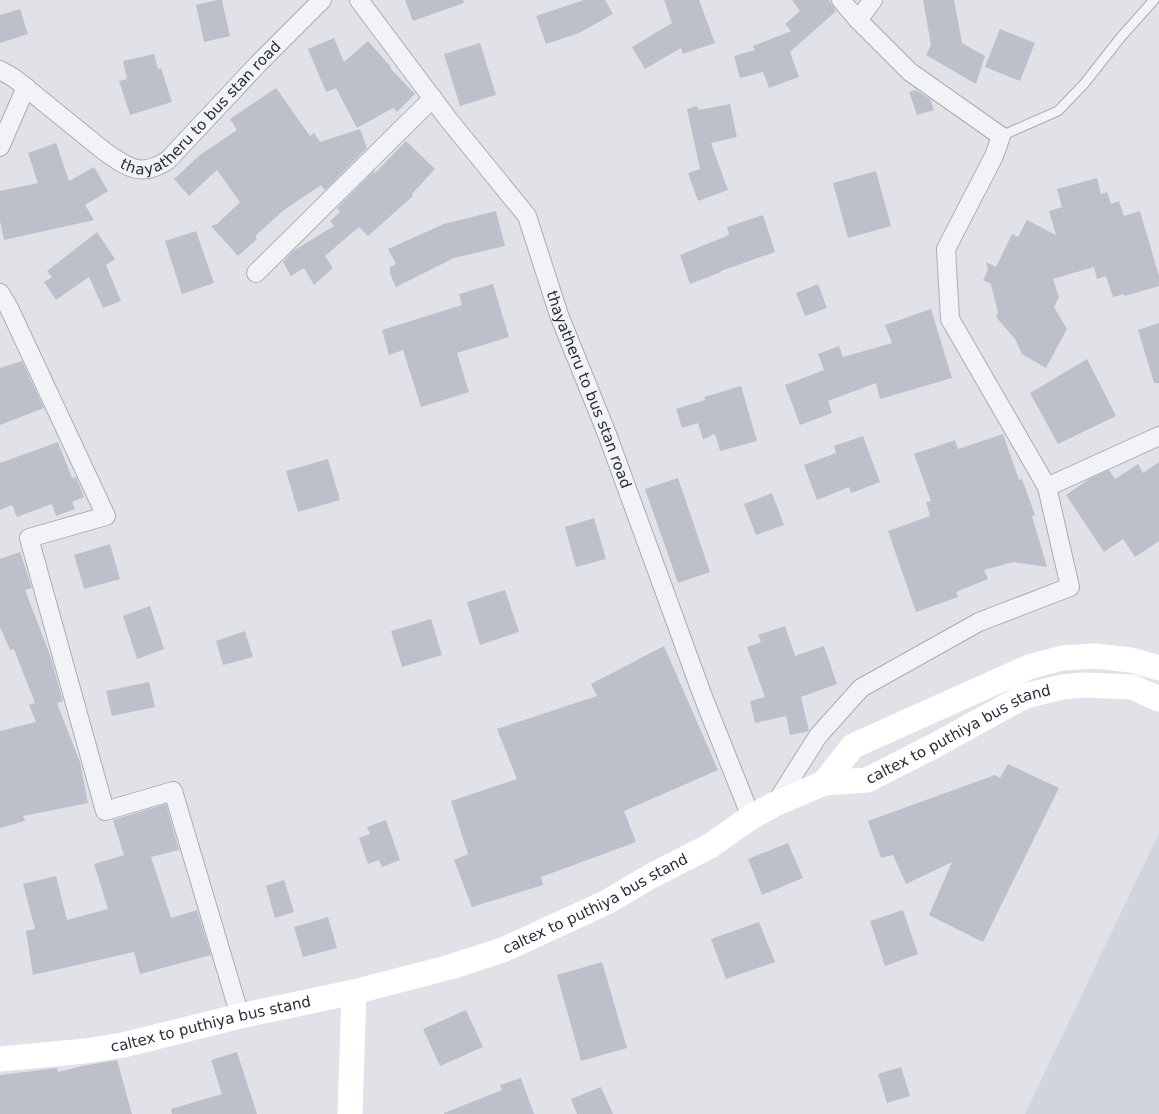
<svg xmlns="http://www.w3.org/2000/svg" width="1159" height="1114" viewBox="0 0 1159 1114" font-family="'DejaVu Sans',sans-serif">
	<style>
		.built { fill: #d2d4dd }
		.building { fill: #bdc0ca }
		.lines { fill: none; stroke-linecap: round; stroke-linejoin: round }
		.service-casing { stroke: #a9acb5; stroke-width: 11 }
		.minor-casing { stroke: #a9acb5; stroke-width: 20 }
		.service { stroke: #f2f3f6; stroke-width: 9 }
		.minor { stroke: #f2f3f6; stroke-width: 18 }
		.secondary { stroke: #fff; stroke-width: 25 }
		.labels { text-anchor: middle; dominant-baseline: central; stroke-width: 4.5; stroke-linejoin: round; paint-order: stroke }
		.street-label { font-size: 15px; fill: #292e3e; stroke: #eff1f6 }
	</style>
	<rect width="100%" height="100%" fill="#e0e2e8"/>
	<path class="built" d="M1159,833V1114H1025Z"/>
	<path class="building" d="M217,0H222L230,36L204,42L196,5Z
		M405,0H463L464,3L413,21Z
		M584,0H605L613,14L579,33L546,44L536,16Z
		M664,0H699L715,43L683,54L681,48L645,69L632,47L672,23Z
		M792,0H829L836,11L790,52L799,77L769,88L763,72L740,78L734,56L755,50L753,46L791,31L785,24L800,11Z
		M923,0H954L962,43L985,56L976,84L926,55L931,45Z
		M20,9L28,34L0,43V15Z
		M1000,29L1035,43L1020,81L985,67Z
		M334,38L344,62L368,41L391,67L390,68L415,94L397,112L393,108L357,128L336,88L326,92L308,49Z
		M480,43L496,95L460,106L444,54Z
		M154,54L158,69L161,68L172,102L130,115L119,81L127,79L123,61Z
		M276,88L310,136L314,133L320,142L360,129L367,148L325,190L321,185L284,210L255,236L257,239L238,256L211,226L217,224L240,202L217,170L189,196L174,179L200,155L237,130L230,119Z
		M916,90L930,99L934,110L917,115L909,92Z
		M730,104L737,137L711,143L728,190L698,201L688,173L700,169L687,109L697,106L699,110Z
		M406,141L435,169L412,194L413,196L368,236L359,227L325,256L333,268L314,285L304,268L291,276L283,262L293,251L334,226L330,221L340,212L337,208L374,171L375,173Z
		M56,143L69,181L94,167L108,191L85,205L94,220L4,240L0,221V191L38,183L28,153Z
		M876,171L891,226L848,238L833,183Z
		M1097,178L1101,194L1107,192L1111,204L1119,201L1124,216L1140,211L1159,276V286L1125,296L1124,294L1113,297L1106,276L1097,279L1094,267L1053,279L1059,297L1054,307L1067,329L1046,368L1022,354L1015,339L996,317L998,313L991,284L983,280L988,270L986,262L996,267L1012,234L1018,237L1027,220L1056,235L1049,211L1062,207L1057,189Z
		M496,211L505,246L454,258L396,287L390,274V267L396,264L388,249L444,224Z
		M763,215L775,252L721,271V272L690,284L680,255L729,235L727,227Z
		M196,231L214,283L182,294L165,241Z
		M97,232L115,259L106,265L121,301L103,308L89,277L56,300L44,282L52,277L47,271Z
		M493,284L509,337L457,353L469,392L421,407L403,350L389,355L382,330L462,305L459,294Z
		M818,284L827,308L805,316L796,293Z
		M931,309L952,378L880,399L876,383L828,401L832,413L800,425L785,385L824,370L818,354L839,346L843,357L892,343L885,325Z
		M1159,323V383H1154L1138,330Z
		M1087,359L1116,416L1058,444L1030,393Z
		M22,361L44,408L0,425V368Z
		M741,386L757,441L720,451L715,434L703,439L698,423L682,428L676,409L705,400L704,397Z
		M1003,434L1019,480L1022,479L1035,515L1032,516L1047,567L1013,562L984,570L988,579L956,592L958,597L916,612L888,531L930,516L926,502L931,501L914,454L955,440L958,449Z
		M863,436L880,482L851,493L849,487L817,500L804,465L836,453L834,446Z
		M58,442L72,478L76,477L84,497L72,502L75,509L56,516L52,504L17,517L12,505L0,510V463Z
		M328,459L340,500L298,512L286,471Z
		M1159,462V541L1135,557L1123,539L1104,552L1066,495L1089,479L1109,470L1115,479L1138,464L1143,473Z
		M678,478L710,572L678,583L645,489Z
		M772,493L784,525L756,535L744,504Z
		M594,518L606,559L576,567L565,527Z
		M110,544L120,579L84,589L74,555Z
		M20,552L32,588L25,590L50,655L63,701L57,703L80,762L88,803L23,816L25,821L0,828V731L36,722L29,705L35,703L14,649L10,650L0,627V559Z
		M505,590L519,632L480,645L467,602Z
		M150,606L164,649L137,659L123,616Z
		M431,619L442,655L402,667L391,631Z
		M785,626L795,656L824,646L837,684L801,697L809,731L790,735L786,716L755,723L750,701L765,697L747,647L761,642L758,635Z
		M245,631L253,657L223,665L216,641Z
		M664,646L718,770L624,811L636,842L541,877L543,885L472,907L454,860L468,854L451,801L517,779L497,729L597,696L591,684Z
		M149,682L155,707L112,716L106,691Z
		M1008,764L1059,788L983,942L929,915L952,862L906,884L893,855L881,858L868,821L995,775L1000,778Z
		M166,804L179,850L151,857L171,918L197,910L211,955L140,974L134,952L33,975L26,931L35,929L23,884L56,876L67,920L108,909L94,864L124,855L113,820Z
		M386,820L400,860L382,867L379,860L368,864L359,838L370,834L367,827Z
		M788,843L803,878L762,895L748,859Z
		M284,880L294,912L275,918L266,886Z
		M903,910L918,954L885,966L870,921Z
		M328,917L337,948L303,957L294,927Z
		M759,922L775,962L726,979L711,939Z
		M602,962L627,1048L581,1061L557,975Z
		M466,1010L483,1047L440,1066L423,1029Z
		M237,1052L257,1114H172L171,1109L222,1094L211,1060Z
		M117,1060L132,1114H0V1075L57,1068L58,1072L82,1066Z
		M901,1067L910,1096L887,1103L878,1074Z
		M521,1078L534,1114H444V1113L502,1090L500,1085Z
		M601,1087L613,1114H577L571,1099Z"/>
	<g class="lines">
		<g class="service-casing">
			<path id="service" d="M1001,136L1058,111L1084,84L1121,37L1154,0"/>
		</g>
		<g class="minor-casing">
			<g id="minor">
				<path id="s1" d="M359,0L448,119L527,216L559,315L607,434L702,694L751,817"/>
				<path d="M858,20L873,0"/>
				<path id="s2" d="M0,70L14,78L104,151C128,168 142,178 168,160L258,64L322,0"/>
				<path d="M0,147L26,87"/>
				<path d="M256,273L433,98"/>
				<path d="M0,293L9,308L106,516L29,538L105,811L173,791L240,1016"/>
				<path d="M1047,487L1159,436"/>
				<path d="M775,804L818,736L861,688L979,622L1070,587L1047,487L950,319L946,249L994,156L1001,136L910,72L858,20L841,0"/>
			</g>
		</g>
		<use href="#service" class="service"/>
		<use href="#minor" class="minor"/>
		<g class="secondary">
			<path d="M824,783L853,746L1029,667L1062,658L1096,656L1131,660L1159,668"/>
			<path id="s3" d="M0,1059L85,1051L123,1045L240,1016L354,992L450,967L503,950L607,902L653,875L710,846L751,817L775,804L824,783L867,780L932,747L1025,696L1062,687L1084,685L1132,687L1159,699"/>
			<path d="M350,1114L354,992"/>
		</g>
	</g>
	<g class="labels">
		<g class="street-label">
			<text stroke="none"><textPath href="#s2" startOffset="258">thayatheru to bus stan road</textPath></text>
			<text stroke="none"><textPath href="#s1" startOffset="458">thayatheru to bus stan road</textPath></text>
			<text stroke="none"><textPath href="#s3" startOffset="1024">caltex to puthiya bus stand</textPath></text>
			<text stroke="none"><textPath href="#s3" startOffset="619">caltex to puthiya bus stand</textPath></text>
			<text stroke="none"><textPath href="#s3" startOffset="214">caltex to puthiya bus stand</textPath></text>
		</g>
	</g>
</svg>
